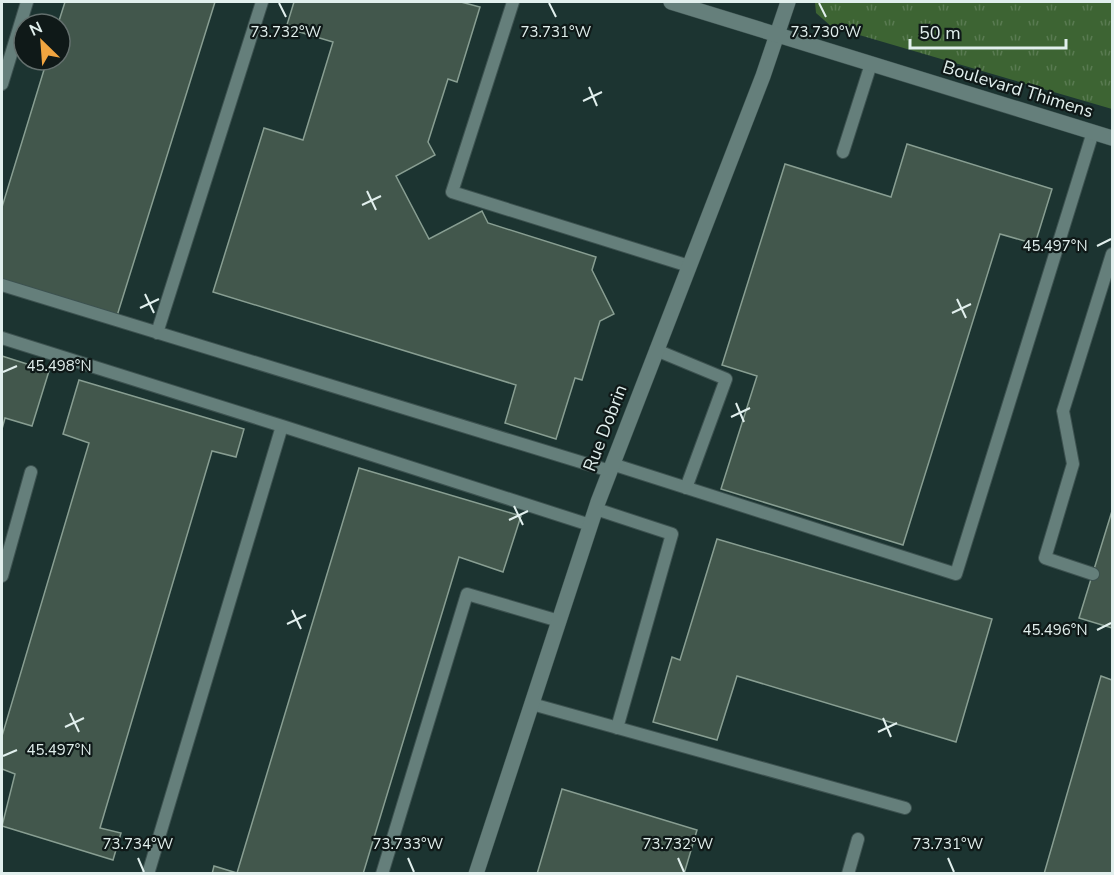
<svg xmlns="http://www.w3.org/2000/svg" width="1114" height="875" viewBox="0 0 1114 875" font-family="'Nunito Sans',sans-serif">
	<style>
		.grass { fill: url(#grass-tufts) }
		.building { fill: #42574c; stroke: #889e92; stroke-width: 1.5 }
		.lines { fill: none; stroke-linecap: round; stroke-linejoin: round }
		.service-casing { stroke: #3d5250; stroke-width: 14 }
		.minor-casing { stroke: #3d5250; stroke-width: 16 }
		.tertiary-casing { stroke: #3d5250; stroke-width: 16 }
		.service { stroke: #657f7b; stroke-width: 12 }
		.minor { stroke: #657f7b; stroke-width: 15 }
		.tertiary { stroke: #657f7b; stroke-width: 15 }
		.ticks { fill: none; stroke: #e1efed; stroke-width: 2 }
		.labels { text-anchor: middle; dominant-baseline: central; stroke-width: 4.5; stroke-linejoin: round; paint-order: stroke }
		.street-label { font-size: 18px; fill: #e1efed; stroke: #0f1918 }
		.ticks-label { font-size: 15px; text-anchor: middle; fill: #e1efed; stroke: #0f1918; stroke-width: 4.5; stroke-linejoin: round; paint-order: stroke }
	</style>
	<defs>
		<pattern id="grass-tufts" width="24" height="20" patternUnits="userSpaceOnUse" patternTransform="scale(1.5)"><rect width="24" height="20" fill="#3d6433"/><path d="M3 7l-1-3M5 7V3M7 7l1-3M15 17l-1-3M17 17v-4M19 17l1-3" fill="none" stroke="#597a51"/></pattern>
	</defs>
	<rect width="100%" height="100%" fill="#1c3431"/>
	<path class="grass" d="M815,2H1112V109L832,27L816,13Z"/>
	<path class="building" d="M65,2H215L116,319L2,284V207L47,60H60V24H58Z
		M294,2H461L480,7L457,82L448,79L428,142L435,155L396,176L429,239L482,211L488,223L596,257L592,270L614,314L600,321L582,380L575,378L556,439L505,423L516,385L213,292L264,128L303,140L333,42L286,28Z
		M907,144L1052,189L1035,244L1000,234L903,545L721,489L757,376L722,365L785,164L891,197Z
		M2,356L49,371L32,426L5,418L2,429Z
		M79,380L244,429L236,457L212,451L100,828L121,833L113,860L2,826L15,774L2,769V736L89,443L63,434Z
		M359,468L521,516L503,572L459,557L363,874H212L214,866L237,873Z
		M1112,511V628L1079,618Z
		M717,539L992,619L956,742L737,676L717,740L653,722L672,657L680,660Z
		M1101,676L1112,680V874H1044Z
		M562,789L697,830L684,874H537Z"/>
	<g class="lines">
		<g class="service-casing">
			<path id="service" d="M513,2L452,192L689,266
				M2,84L27,2
				M843,152L871,64
				M2,285L610,471
				M157,333L262,2
				M2,338L282,426L148,874
				M656,350L726,379L686,488
				M282,426L590,525
				M612,464L956,574L1093,132
				M596,509L672,534L617,728
				M1093,574L1045,558L1073,464L1063,411L1112,254
				M2,576L31,472
				M532,704L905,808
				M382,874L467,594L559,621
				M848,874L858,839"/>
		</g>
		<g class="minor-casing">
			<path id="minor" d="M476,874L598,502L763,76L788,2"/>
		</g>
		<g class="tertiary-casing">
			<path id="tertiary" d="M671,2L1112,138"/>
		</g>
		<use href="#service" class="service"/>
		<use href="#minor" class="minor"/>
		<use href="#tertiary" class="tertiary"/>
	</g>
	<path class="ticks" d="M279,3L286,17M549,3L556,17M819,3L826,17M589,87L597,106M583,101L602,92M367,191L376,210M362,205L381,196M1097,246L1111,239M145,294L154,313M957,299L966,318M140,308L159,299M952,313L971,304M3,372L17,366M736,403L744,422M731,417L750,408M514,506L523,525M509,520L528,511M292,610L301,629M287,624L306,615M1097,630L1111,623M70,713L79,732M883,718L891,737M65,727L84,718M878,732L897,723M3,756L17,750M138,858L144,872M408,858L414,872M678,858L684,872M948,858L954,872"/>
	<g class="labels">
		<g class="street-label">
			<text transform="translate(1018 89) rotate(17)">Boulevard Thimens</text>
			<text transform="translate(605 428) rotate(-69)">Rue Dobrin</text>
		</g>
	</g>
	<g class="ticks-label">
		<text x="556" y="37">73.731°W</text>
		<text x="826" y="37">73.730°W</text>
		<text x="286" y="37">73.732°W</text>
		<text x="1055" y="251">45.497°N</text>
		<text x="59" y="371">45.498°N</text>
		<text x="1055" y="635">45.496°N</text>
		<text x="59" y="755">45.497°N</text>
		<text x="138" y="849">73.734°W</text>
		<text x="408" y="849">73.733°W</text>
		<text x="678" y="849">73.732°W</text>
		<text x="948" y="849">73.731°W</text>
	</g>
	<rect width="1114" height="875" fill="none" stroke="#e1efed" stroke-width="6"/>
	<g transform="translate(42 42) rotate(335)"><circle r="28" fill="#0f1918" stroke="#636f6d" stroke-width="1.5"/>
	<path d="M0-4.5L10 22L0 15L-10 22Z" fill="#f1a540"/>
	<text y="-9" font-size="16" font-weight="bold" text-anchor="middle" fill="#e1efed">N</text>
	</g>
	<path d="M910 39v9h156v-9" fill="none" stroke="#e1efed" stroke-width="3"/>
	<text x="919" y="39" font-size="18" fill="#e1efed" stroke="#0f1918" stroke-width="4.5" paint-order="stroke">50 m</text>
</svg>
